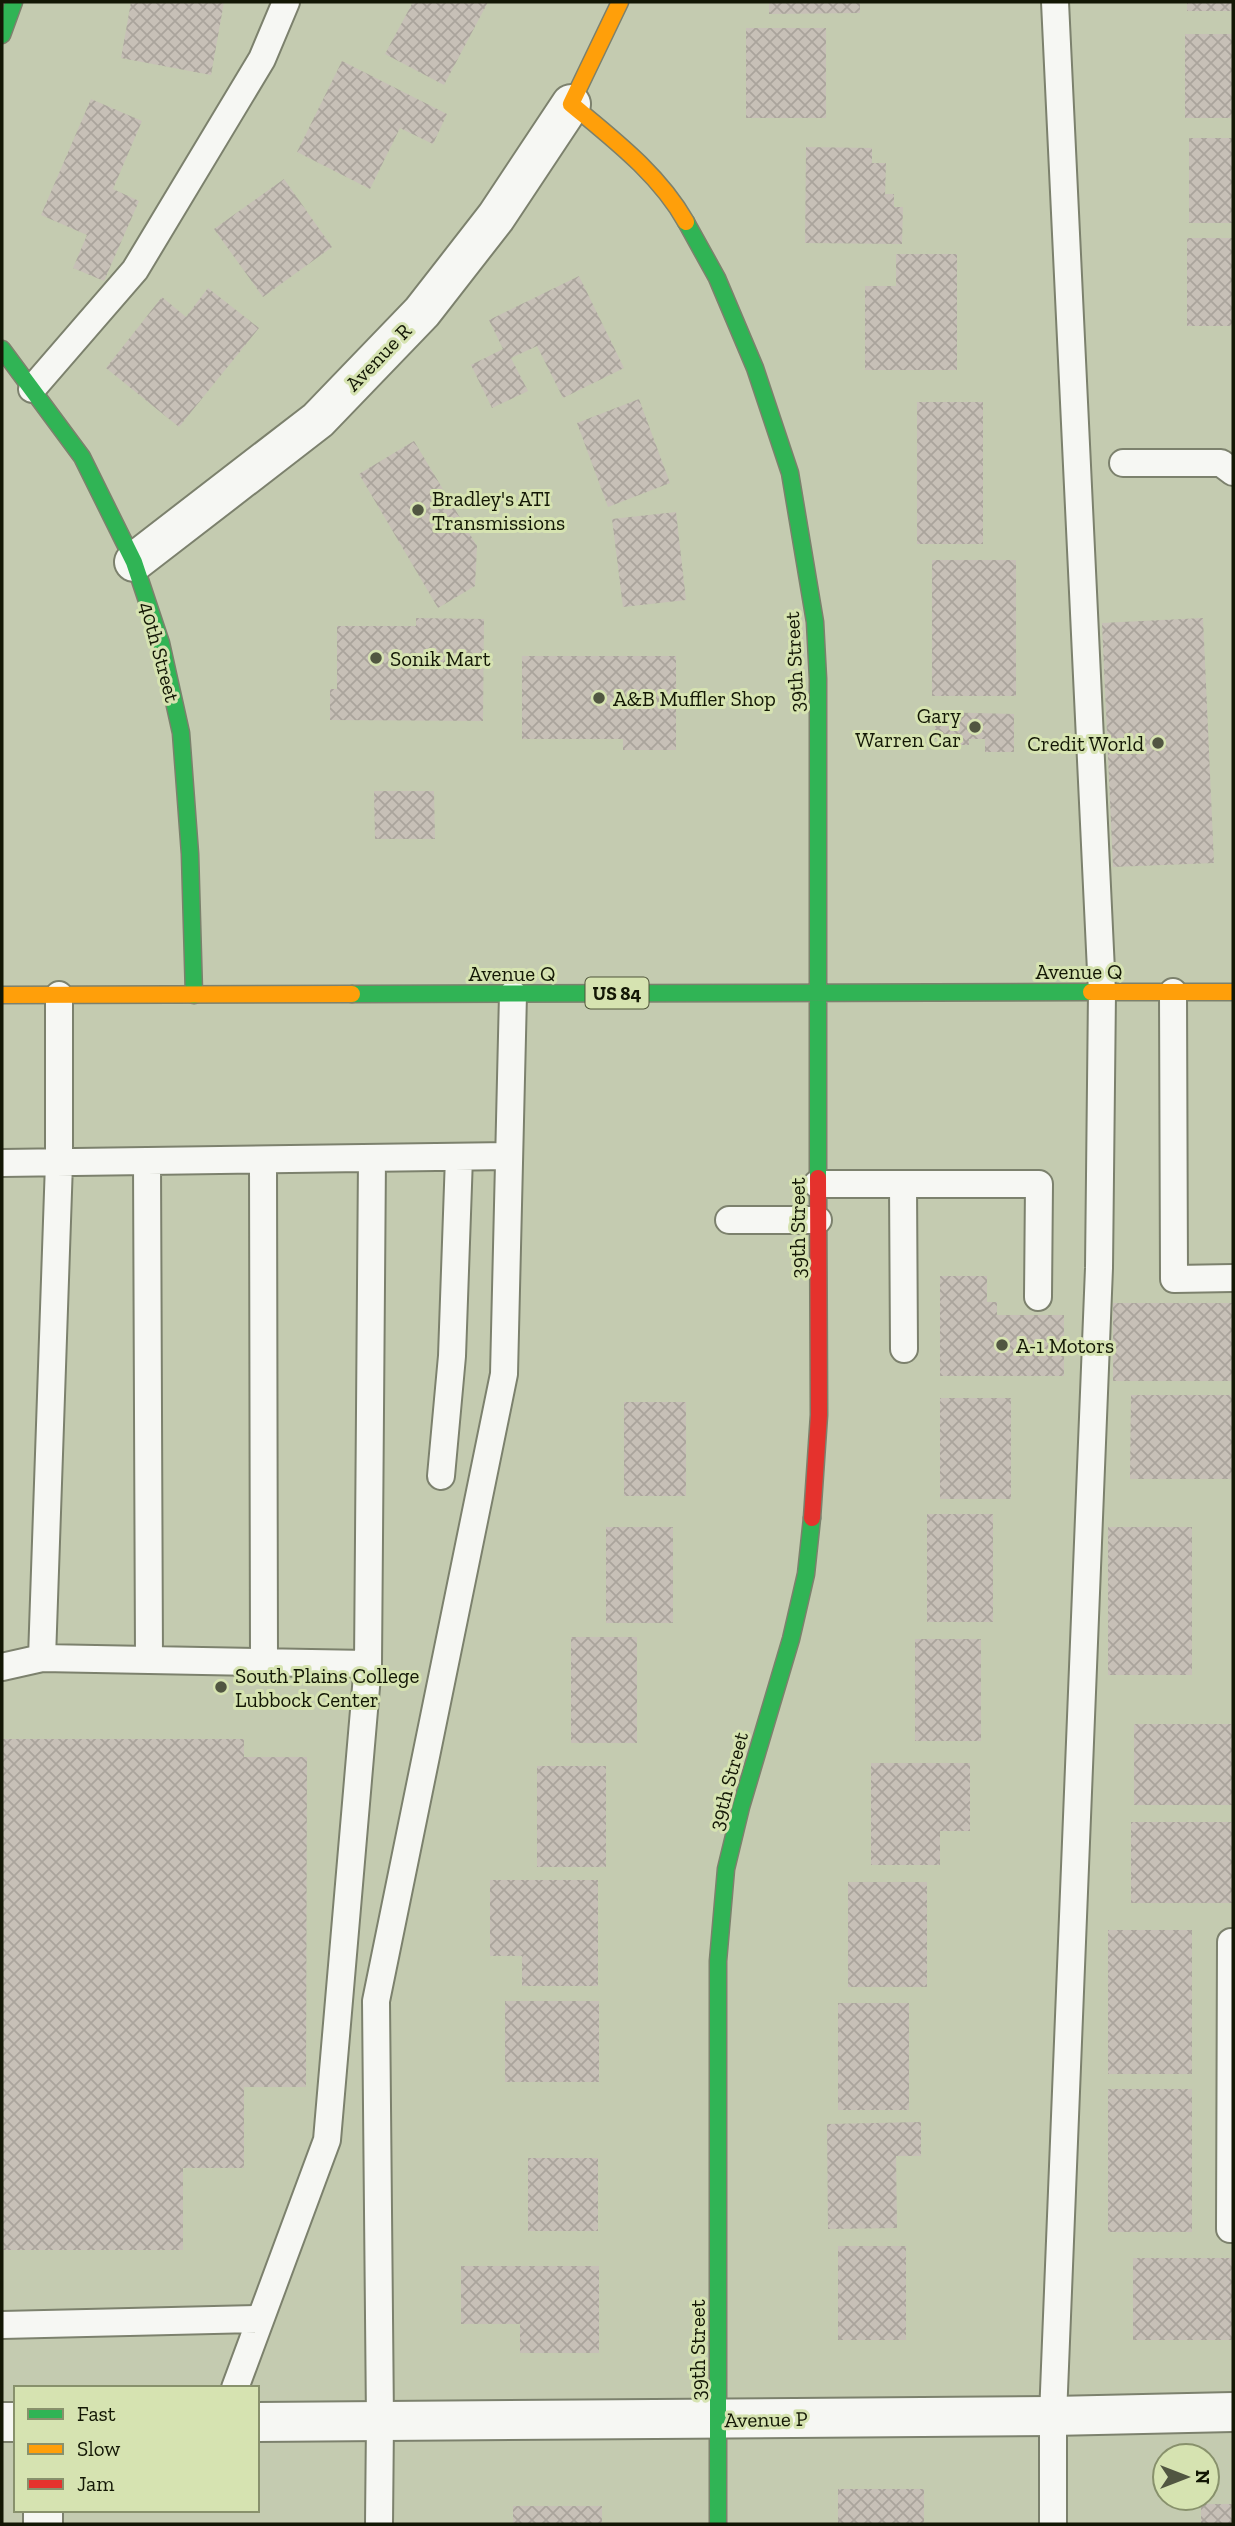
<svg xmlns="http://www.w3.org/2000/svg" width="1235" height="2526" viewBox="0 0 1235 2526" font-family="'Zilla Slab',serif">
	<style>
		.building { fill: url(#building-cross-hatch) }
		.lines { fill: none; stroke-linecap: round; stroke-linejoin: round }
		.lane-casing { stroke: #7c816d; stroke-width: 30 }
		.street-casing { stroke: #7c816d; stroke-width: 42 }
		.fast-casing { stroke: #7c816d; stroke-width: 19 }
		.slow-casing { stroke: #7c816d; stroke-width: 19 }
		.jam-casing { stroke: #7c816d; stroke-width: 19 }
		.lane { stroke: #f6f7f3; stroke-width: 26 }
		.street { stroke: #f6f7f3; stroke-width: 38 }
		.fast { stroke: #30b455; stroke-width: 16 }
		.slow { stroke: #ff9f0a; stroke-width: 16 }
		.jam { stroke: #e5322d; stroke-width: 16 }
		.poi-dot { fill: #515641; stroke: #d6e3b1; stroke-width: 2.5 }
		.labels { text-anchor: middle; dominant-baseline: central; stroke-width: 6; stroke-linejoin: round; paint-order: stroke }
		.shield { fill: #d6e3b1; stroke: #4e5439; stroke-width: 2 }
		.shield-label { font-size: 19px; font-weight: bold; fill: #131705 }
		.street-label { font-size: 21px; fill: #131705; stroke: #d6e3b1 }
		.poi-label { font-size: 21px; fill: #131705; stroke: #d6e3b1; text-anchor: start }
	</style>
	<defs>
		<pattern id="building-cross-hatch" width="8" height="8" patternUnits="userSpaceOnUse" patternTransform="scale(1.75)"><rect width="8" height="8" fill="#c7c0b7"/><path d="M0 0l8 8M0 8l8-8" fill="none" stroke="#aaa49c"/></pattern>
	</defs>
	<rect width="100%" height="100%" fill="#c4cbb0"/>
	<path class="building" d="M131,2H224L211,75L121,58Z
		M413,2H488L444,85L385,54Z
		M769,2H860V13L769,14Z
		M1187,2H1233V11H1187Z
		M746,28H826V118H746Z
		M1185,34H1233V118H1185Z
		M342,61L447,114L433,144L400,128L370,189L297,152Z
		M91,99L142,121L113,189L139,201L104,281L73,268L87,235L41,215Z
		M1189,138H1233V223H1189Z
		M806,147L872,148V163H886L885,194H894V207H903L902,244L805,243Z
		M284,179L332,247L263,297L214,229Z
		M1187,238H1233V326H1187Z
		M896,254H957V370H865V286H896Z
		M579,276L624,368L563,398L537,346L511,358L528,391L492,408L471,365L503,349L489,320Z
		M208,288L259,328L179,427L106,368L162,297L186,317Z
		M639,399L670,483L608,507L577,423Z
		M917,402H983V544H917Z
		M414,441L477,546L475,586L438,608L359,474Z
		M676,512L686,600L623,607L612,519Z
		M932,560H1016V696H932Z
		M416,618L484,619L483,721L330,720V689H337V626H416Z
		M1203,618L1214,863L1113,867L1102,623Z
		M522,656H676V750H623V739H522Z
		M935,712L1014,714V752H985V739H969V745H946V739H935Z
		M374,791H434L435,839H375Z
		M940,1276H987V1302H997V1315H1064V1376H940Z
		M1113,1303H1233V1381H1113Z
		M1131,1395H1233V1479H1130Z
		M940,1398H1011V1499H940Z
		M624,1402H686V1496H624Z
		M927,1514H993V1622H927Z
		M606,1527H673V1623H606Z
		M1108,1527H1192V1675H1108Z
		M571,1637H637V1743H571Z
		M915,1639H981V1741H915Z
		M1134,1724H1233V1805H1134Z
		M2,1739H244V1757H307L306,2087H244V2168H183V2250H2Z
		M871,1763H970V1831H940V1865H871Z
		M537,1766H606V1867H537Z
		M1131,1822H1233V1903H1131Z
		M490,1880H598V1986H522V1956H490Z
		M848,1882H927V1987H848Z
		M1108,1930H1192V2074H1108Z
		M505,2001H599V2082H505Z
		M838,2003H909V2110H838Z
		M1108,2089H1192V2232H1108Z
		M921,2122V2156H896L897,2228L828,2229L827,2124Z
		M528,2158H598V2231H528Z
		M838,2246H906V2340H838Z
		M1133,2258H1233V2340H1133Z
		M461,2266H599V2353H520V2324H461Z
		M838,2489H924V2524H838Z
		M1201,2504H1233V2524H1201Z
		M513,2506H602V2524H513Z"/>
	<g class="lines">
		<g class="lane-casing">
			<path id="lane" d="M32,389L135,270L262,59L286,2
				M1123,463H1221L1233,472
				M1173,992L1174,1279L1233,1278
				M263,1160L264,1662
				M147,1161L149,1660
				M2,1163L509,1156
				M817,1184H1039L1038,1297
				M903,1184L904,1349
				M729,1220H818
				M441,1476L452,1356L459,1157
				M42,1658L368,1664L372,1158
				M2,1667L42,1658L59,1163V995
				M1233,1942H1231L1230,2229H1233
				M2,2325L260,2319
				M235,2388L327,2140L368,1664
				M379,2524L380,2421L376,2001L504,1374L513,994
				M1053,2524V2416L1099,1268L1102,992L1055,2"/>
		</g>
		<g class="street-casing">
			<path id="street" d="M134,562L318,420L422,312L496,217L571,104
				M2,2422H16
				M257,2422L1053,2416L1233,2412
				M43,2510V2524"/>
		</g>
		<g class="fast-casing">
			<path id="fast" d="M2,35L14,2
				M686,222L717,278L755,368L790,473L815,622L818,679V1178
				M2,349L82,457L134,562L161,643L181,733L190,854L194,995
				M352,994L1091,992
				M718,2524V1961L726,1869L741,1807L791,1639L806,1574L812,1518"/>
		</g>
		<g class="slow-casing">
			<path id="slow" d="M620,2L571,104C613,139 659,174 686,222
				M1091,992H1233
				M2,995L352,994"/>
		</g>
		<g class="jam-casing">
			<path id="jam" d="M812,1518L819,1415L818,1178"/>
		</g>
		<use href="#lane" class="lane"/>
		<use href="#street" class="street"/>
		<use href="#fast" class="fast"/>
		<use href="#slow" class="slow"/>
		<use href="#jam" class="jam"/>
	</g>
	<g class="poi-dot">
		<circle cx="418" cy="510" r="7"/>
		<circle cx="376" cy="658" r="7"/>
		<circle cx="599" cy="698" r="7"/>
		<circle cx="975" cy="727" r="7"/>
		<circle cx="1158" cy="743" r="7"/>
		<circle cx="1002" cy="1345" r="7"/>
		<circle cx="221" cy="1687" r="7"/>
	</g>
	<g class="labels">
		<rect class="shield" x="585.5" y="977.5" width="63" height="31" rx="5"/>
		<g class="shield-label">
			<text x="617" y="993">US 84</text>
		</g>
		<g class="street-label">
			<text transform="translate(378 357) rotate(-46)">Avenue R</text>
			<text transform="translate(160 652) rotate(75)">40th Street</text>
			<text transform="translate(794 662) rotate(-93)">39th Street</text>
			<text x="1079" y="971">Avenue Q</text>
			<text x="512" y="973">Avenue Q</text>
			<text transform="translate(797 1228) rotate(-90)">39th Street</text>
			<text transform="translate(728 1781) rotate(-75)">39th Street</text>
			<text transform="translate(697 2350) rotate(-90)">39th Street</text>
			<text transform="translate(766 2419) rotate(-1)">Avenue P</text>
		</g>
		<g class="poi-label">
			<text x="432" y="498">Bradley's ATI<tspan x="432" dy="24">Transmissions</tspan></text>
			<text x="390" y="658">Sonik Mart</text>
			<text x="613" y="698">A&amp;B Muffler Shop</text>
			<text x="961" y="715" text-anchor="end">Gary<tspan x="961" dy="24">Warren Car</tspan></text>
			<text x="1144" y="743" text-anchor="end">Credit World</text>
			<text x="1016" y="1345">A-1 Motors</text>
			<text x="235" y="1675">South Plains College<tspan x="235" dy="24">Lubbock Center</tspan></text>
		</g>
	</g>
	<rect width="1235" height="2526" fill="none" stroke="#131705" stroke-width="7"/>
	<rect x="14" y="2386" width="245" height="126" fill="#d6e3b1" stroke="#88916c" stroke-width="2"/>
	<rect x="28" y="2409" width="35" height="10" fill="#30b455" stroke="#88916c" stroke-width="2"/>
	<text x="77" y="2421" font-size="21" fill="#131705">Fast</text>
	<rect x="28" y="2444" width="35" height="10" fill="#ff9f0a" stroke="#88916c" stroke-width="2"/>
	<text x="77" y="2456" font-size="21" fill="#131705">Slow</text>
	<rect x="28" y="2479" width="35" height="10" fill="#e5322d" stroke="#88916c" stroke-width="2"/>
	<text x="77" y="2491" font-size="21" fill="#131705">Jam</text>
	<g transform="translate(1186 2477) rotate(90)"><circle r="33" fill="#d6e3b1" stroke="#88916c" stroke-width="2"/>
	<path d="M0-5L12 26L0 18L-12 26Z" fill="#515641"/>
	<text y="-10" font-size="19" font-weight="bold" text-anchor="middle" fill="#131705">N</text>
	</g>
</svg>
